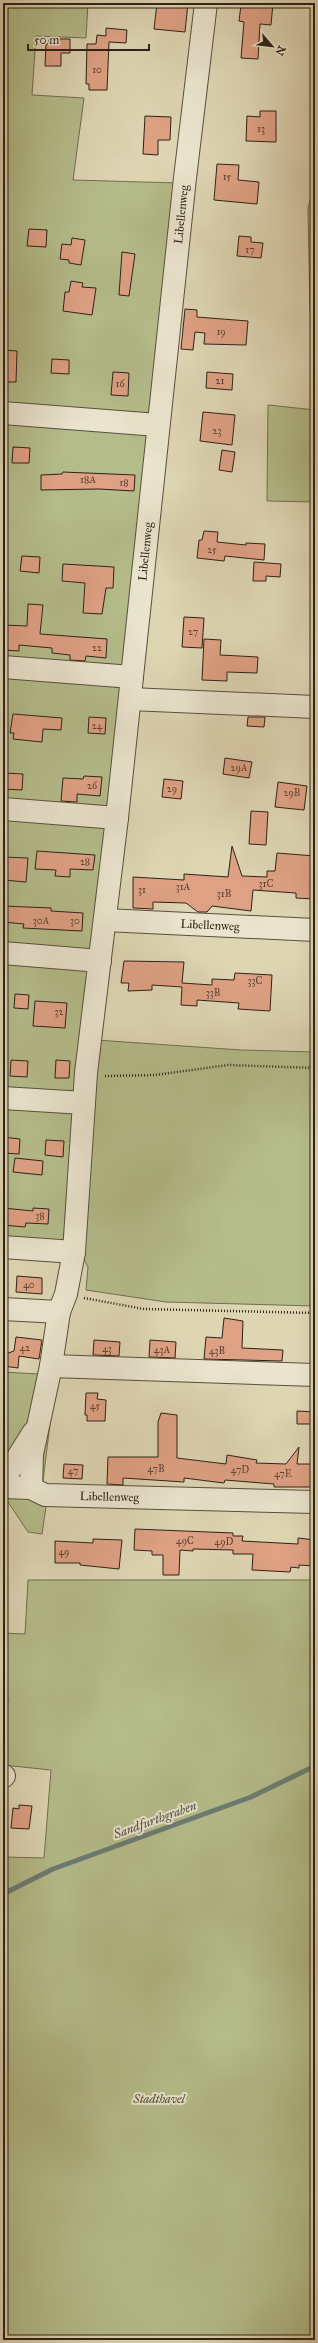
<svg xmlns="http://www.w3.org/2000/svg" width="318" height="2343" viewBox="0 0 318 2343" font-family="'IM FELL Great Primer',serif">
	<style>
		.green { fill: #b4bc8a; stroke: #706f50 }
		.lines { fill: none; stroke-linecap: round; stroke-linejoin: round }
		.stream { stroke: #6b7c74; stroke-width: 5 }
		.building { fill: #dfa184; stroke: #2d2216 }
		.minor-casing { stroke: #594f3d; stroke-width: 24 }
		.path { stroke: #2d2216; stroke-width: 2.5; stroke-dasharray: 1 2; stroke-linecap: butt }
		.minor { stroke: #eae4ce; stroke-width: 22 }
		.labels { text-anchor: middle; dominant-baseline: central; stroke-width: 4; stroke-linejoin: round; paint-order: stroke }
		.number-label { font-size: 10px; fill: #5a4232 }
		.street-label { font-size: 12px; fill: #2d2216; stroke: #eae4ce }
		.park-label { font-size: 12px; font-style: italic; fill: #4f4833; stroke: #eae4ce }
		.water-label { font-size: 13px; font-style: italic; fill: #4c4f45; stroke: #eae4ce }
	</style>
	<rect width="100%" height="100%" fill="#ded5b3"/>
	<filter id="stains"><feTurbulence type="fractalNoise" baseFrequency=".005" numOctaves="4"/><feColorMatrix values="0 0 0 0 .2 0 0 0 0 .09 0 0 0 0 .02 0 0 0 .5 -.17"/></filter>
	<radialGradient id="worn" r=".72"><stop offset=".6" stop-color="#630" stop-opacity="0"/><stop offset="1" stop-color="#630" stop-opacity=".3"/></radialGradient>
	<path class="green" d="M3,3H88L86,38L36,36L32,95L84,98L73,180L178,183L67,1246L3,1243Z
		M315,181V314L310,313L308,208Z
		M268,405L315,410V502L267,501Z
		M96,1040L241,1050L315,1052V1306L166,1302L86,1290L88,1267L80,1252Z
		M3,1372L56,1375L43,1481L47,1500L42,1534L28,1532L6,1499H3Z
		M28,1580H315V2340H3V1857L44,1858L51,1770L3,1765L8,1698L3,1697V1633L25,1634Z"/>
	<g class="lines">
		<path class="stream" d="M3,1894L53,1869L251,1797L315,1766"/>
	</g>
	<path class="building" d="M157,3H188L185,32L154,29Z
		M253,3H273L271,25L260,24L258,59L241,58L244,22L239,21L241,5L253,6Z
		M106,28L127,30L126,43L109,42L107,90H89V84H86L87,44H96L97,35L106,36Z
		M49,39H70V53H61V66H45L46,44H49Z
		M260,111H276V142L246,141L247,116L260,117Z
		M145,116L171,117L170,140H158V155L143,154Z
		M217,164L239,165L238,180L259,182L257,204L214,200Z
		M29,229L47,230L46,247L27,246Z
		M239,236L251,237V242L263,243L261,258L237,256Z
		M72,238L85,240L81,265L69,263V260L60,259L62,244L71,245Z
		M122,252L135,254L129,296L119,295Z
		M71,281L83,283L82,287L96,288L92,315L63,311L65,292H69Z
		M185,309L197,310V317L248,321L246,345L204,344L205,333L195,332L193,350L181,349Z
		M3,350L17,351L16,382H4Z
		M52,359L69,360V374L51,373Z
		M113,372L129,373L128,396L111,395Z
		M207,372L233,374L232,390L206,388Z
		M203,412L235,415L232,445L200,441Z
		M13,447L30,448L29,463H12Z
		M222,450L235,452L232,472L219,470Z
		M63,472L135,475L134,491L99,489L41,490V475L62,474Z
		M204,531L218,532L217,542L246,545V543L265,544L264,560L225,556L224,561L197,558L199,540H202Z
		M22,556L40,557L39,573L20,571Z
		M254,562L281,564L280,577L266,576V581H253Z
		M63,564L114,567L113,588H106L102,614L83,613L85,583L62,581Z
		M28,604L43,605L40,634L107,639L106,658L86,656L85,661L70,660V655L52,653V648L19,645V651L3,650V625L27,626Z
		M184,617L204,618L202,648L182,647Z
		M204,639L221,640L220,655L258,657L257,673L227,672V681L202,680Z
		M13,714L62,718L61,730L43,729L42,742L13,739L14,733H10Z
		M89,717L106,718L105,734L88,733Z
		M248,717H265L264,727L247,726Z
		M225,758L252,762L249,778L223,774Z
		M5,773L23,774L22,790L3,789Z
		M84,776L102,777L100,796L77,794V802L61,801L63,778L83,779Z
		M164,779L183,781L181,799L162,797Z
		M278,782L307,786L304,810L275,807Z
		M251,811L268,812L266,845L249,844Z
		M232,846L242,876L267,877V871H275L277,853L315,856V899L296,898V893L253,890L251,911L212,906L207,912H198L186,903L153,902V909L133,908V877L184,880V874L228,877Z
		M37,851L95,855L93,870L70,869V877L55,876L56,870L35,869Z
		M3,857L28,858L26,882L3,880Z
		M3,906L51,908V911L83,913L82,931L23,928L24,924L3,922Z
		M124,961L184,962L182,983L212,985V979L234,980L235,973L272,975L270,1011L238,1009L239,1003L197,1000V1006L181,1005L182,987L152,985V990L128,991L129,983H121Z
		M15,994L29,995L28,1009L14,1008Z
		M35,1001L67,1003L65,1028L33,1026Z
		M11,1060L28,1061L27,1077L10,1076Z
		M56,1060L70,1061L69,1078H55Z
		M3,1137L20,1139L19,1154L3,1153Z
		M46,1140L64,1141L63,1157L45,1155Z
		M15,1158L43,1161L42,1175L13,1172Z
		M3,1208L33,1211V1208L49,1209L48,1224L26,1223L25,1227L3,1225Z
		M17,1276L42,1278V1294L16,1292Z
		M224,1318L243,1321L242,1348L283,1350L282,1361L204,1359L206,1337L222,1338Z
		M16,1337L42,1340L39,1359L19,1356L18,1368L3,1366V1355L14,1351Z
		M94,1340L120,1342L119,1356L93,1355Z
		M150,1340L176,1342L175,1358L149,1357Z
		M86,1393H98L97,1399L106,1400L105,1421H87V1415H85Z
		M297,1411L315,1412V1424H297Z
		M161,1413L177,1415V1458L226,1464L227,1455L257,1460L256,1463L286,1464L299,1447L297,1464H315V1487H274V1484L225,1480L224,1483L184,1478V1482L123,1478V1485L107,1484L108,1457H158V1422Z
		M64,1464L83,1465L82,1479L63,1478Z
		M135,1529L233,1533V1536H243L242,1541L298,1544V1538L315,1540V1566L299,1565V1568L291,1567L290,1572L252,1570L253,1554H233V1550L193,1549V1551L180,1550L179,1575H163V1555H152V1551L134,1550Z
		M93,1539L122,1540L119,1569L80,1565V1563H55V1541L93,1543Z
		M19,1805L32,1806L29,1829L11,1828L13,1808L19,1809Z"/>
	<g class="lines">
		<g class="minor-casing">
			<g id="minor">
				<path d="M3,413L158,425"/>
				<path d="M3,667L132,677"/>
				<path d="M130,699L315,707"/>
				<path d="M3,809L117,818"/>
				<path id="s1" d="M105,920L315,930"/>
				<path d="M3,953L100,961"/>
				<path d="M3,1098L84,1103"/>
				<path d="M3,1247L74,1252"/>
				<path d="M3,1309L59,1312"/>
				<path d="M51,1366L315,1375"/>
				<path d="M3,1481L33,1433"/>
				<path id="s2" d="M3,1487L31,1488L45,1495L315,1502"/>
				<path id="s3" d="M31,1488L32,1454L51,1366L59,1312L66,1294L74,1252L86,1073L117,818L185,178L206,3"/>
				<path d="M3,1776H4"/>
			</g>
		</g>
		<path class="path" d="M105,1076L155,1075L228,1065L315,1068
			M84,1298L144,1309L315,1313"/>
		<use href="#minor" class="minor"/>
	</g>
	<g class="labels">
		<g class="number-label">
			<text x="97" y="70">10</text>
			<text x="261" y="129">13</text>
			<text x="227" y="177">15</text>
			<text x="250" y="250">17</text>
			<text x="221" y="332">19</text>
			<text x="220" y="381">21</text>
			<text x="120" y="384">16</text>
			<text x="217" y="431">23</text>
			<text x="88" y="480">18A</text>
			<text x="124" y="483">18</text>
			<text x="212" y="550">25</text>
			<text x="193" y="632">27</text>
			<text x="97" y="648">22</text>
			<text x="97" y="726">24</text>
			<text x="239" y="768">29A</text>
			<text x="92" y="786">26</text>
			<text x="172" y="789">29</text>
			<text x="292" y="793">29B</text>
			<text x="85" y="862">28</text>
			<text x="266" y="884">31C</text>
			<text x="183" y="887">31A</text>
			<text x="142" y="890">31</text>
			<text x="224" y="894">31B</text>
			<text x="41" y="921">30A</text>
			<text x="75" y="921">30</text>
			<text x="255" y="981">33C</text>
			<text x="213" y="993">33B</text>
			<text x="59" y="1012">32</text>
			<text x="40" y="1216">38</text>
			<text x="29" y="1285">40</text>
			<text x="25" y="1348">42</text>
			<text x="107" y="1349">43</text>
			<text x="162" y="1350">43A</text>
			<text x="217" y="1351">43B</text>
			<text x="95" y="1406">45</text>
			<text x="156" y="1469">47B</text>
			<text x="240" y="1470">47D</text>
			<text x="73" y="1471">47</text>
			<text x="283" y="1474">47E</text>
			<text x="185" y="1541">49C</text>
			<text x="224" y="1542">49D</text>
			<text x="64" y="1552">49</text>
		</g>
		<g class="street-label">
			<text stroke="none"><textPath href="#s3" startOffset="1284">Libellenweg</textPath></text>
			<text stroke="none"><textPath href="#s3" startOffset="945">Libellenweg</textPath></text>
			<text stroke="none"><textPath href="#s1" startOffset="105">Libellenweg</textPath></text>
			<text stroke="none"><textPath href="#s2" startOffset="108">Libellenweg</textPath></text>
		</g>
		<g class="park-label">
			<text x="159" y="2099">Stadthavel</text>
		</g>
		<g class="water-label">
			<text transform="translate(155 1820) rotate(-20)">Sandfurthgraben</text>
		</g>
	</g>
	<rect width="318" height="2343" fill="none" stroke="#ded5b3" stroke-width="16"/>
	<rect x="4" y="4" width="310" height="2335" fill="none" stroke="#2d2216" stroke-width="2"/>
	<rect x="8" y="8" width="302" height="2327" fill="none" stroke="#2d2216"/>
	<g transform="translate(272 46) rotate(118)" stroke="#eae4ce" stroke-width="3" paint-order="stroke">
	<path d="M0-3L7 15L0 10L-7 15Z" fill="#2d2216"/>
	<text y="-6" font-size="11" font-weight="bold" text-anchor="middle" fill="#2d2216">N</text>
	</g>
	<path d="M28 44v6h121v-6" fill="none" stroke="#2d2216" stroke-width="2"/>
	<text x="34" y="44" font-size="12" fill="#2d2216" stroke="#eae4ce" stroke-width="3" paint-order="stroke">50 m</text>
	<rect width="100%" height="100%" filter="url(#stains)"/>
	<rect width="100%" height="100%" fill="url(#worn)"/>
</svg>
